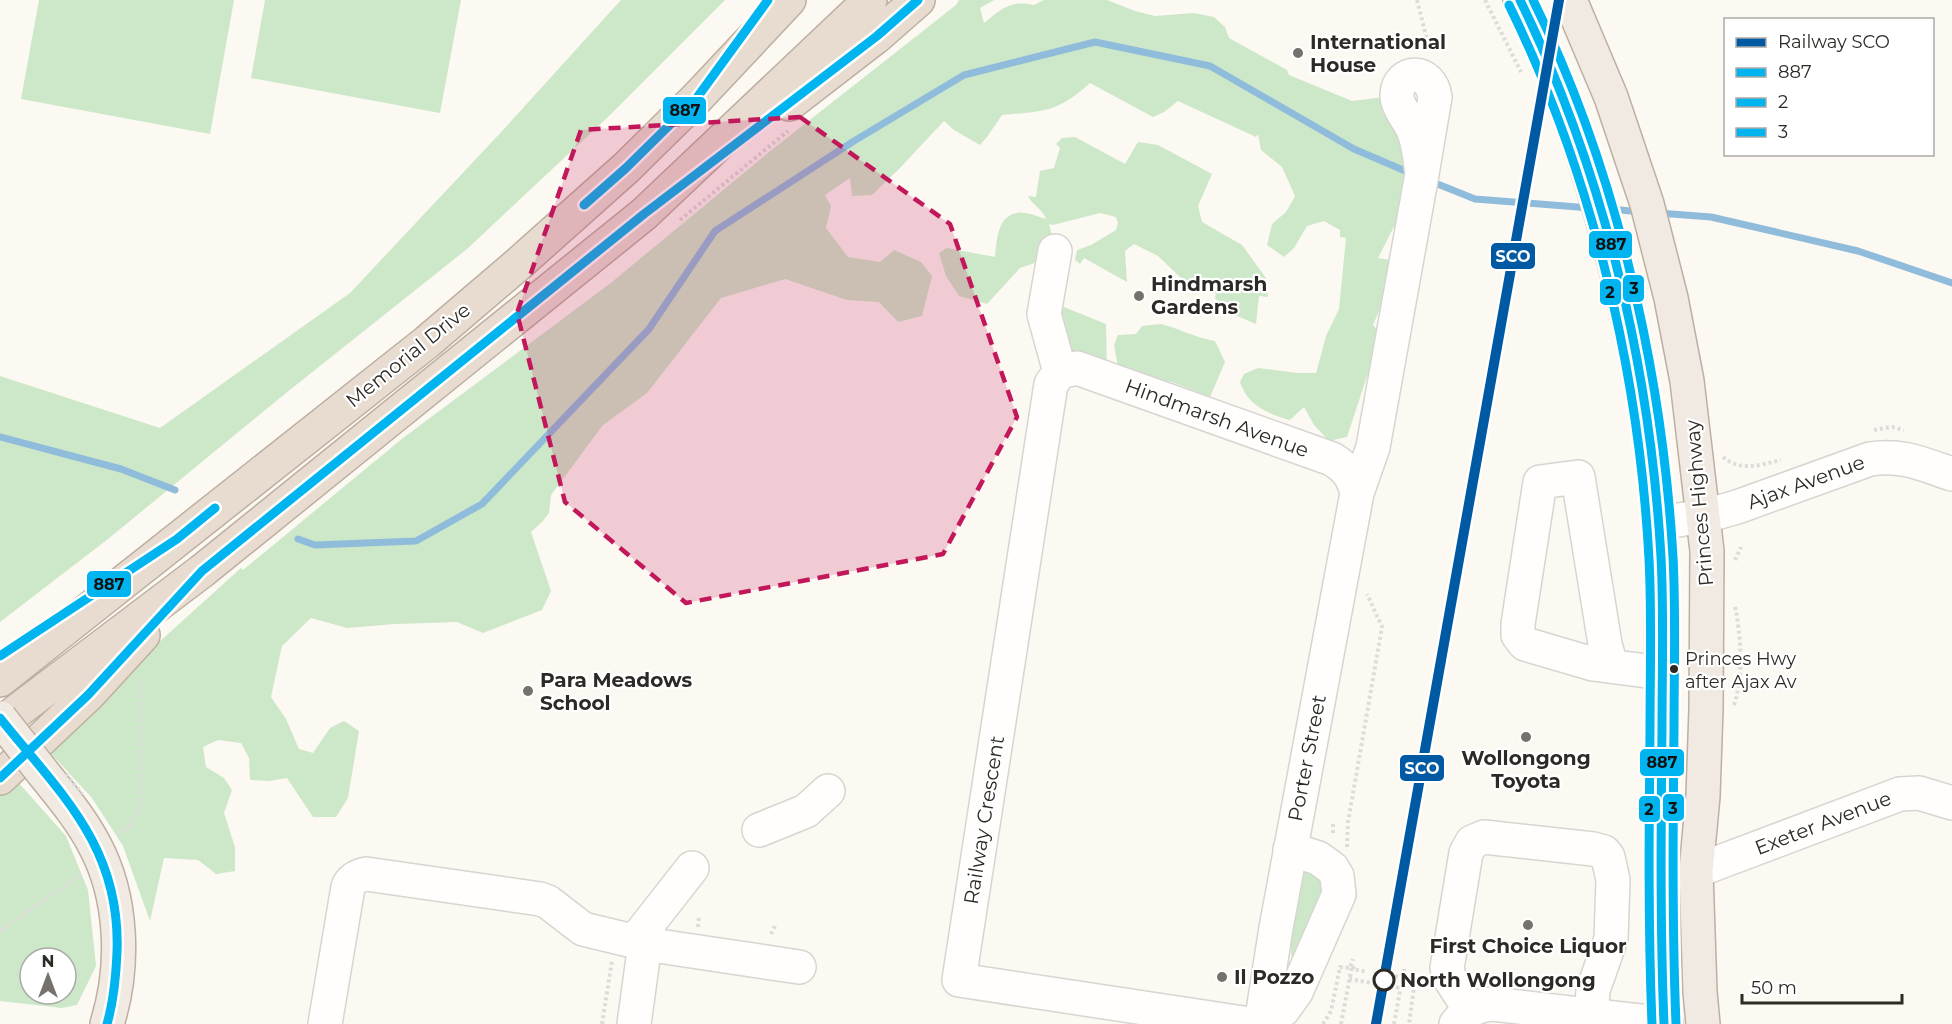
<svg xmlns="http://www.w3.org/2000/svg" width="1952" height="1024" viewBox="0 0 1952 1024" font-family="Montserrat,sans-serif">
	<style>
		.green { fill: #cde8c9; fill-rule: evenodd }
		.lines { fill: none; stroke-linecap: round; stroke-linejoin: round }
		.stream { stroke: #90bcdc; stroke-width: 7 }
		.minor-casing { stroke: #d7d5d0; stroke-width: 36 }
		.major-casing { stroke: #bdafa1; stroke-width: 36 }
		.highway-casing { stroke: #bdafa1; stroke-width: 36 }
		.path { stroke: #dddcda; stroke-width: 4; stroke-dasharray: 3 3; stroke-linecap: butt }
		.minor { stroke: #fffefd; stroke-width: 33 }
		.major { stroke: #f1eae3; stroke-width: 33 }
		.highway { stroke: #e8dcd1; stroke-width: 33 }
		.major-bridge-casing { stroke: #bdafa1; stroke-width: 36; stroke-linecap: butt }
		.path-bridge { stroke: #dddcda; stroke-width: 4; stroke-dasharray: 3 3; stroke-linecap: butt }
		.major-bridge { stroke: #f1eae3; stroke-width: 33 }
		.bus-1-casing { stroke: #fff; stroke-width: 14 }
		.bus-2-casing { stroke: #fff; stroke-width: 14 }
		.bus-3-casing { stroke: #fff; stroke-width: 14 }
		.bus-1 { stroke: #00b5ef; stroke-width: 9 }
		.bus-2 { stroke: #00b5ef; stroke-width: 9 }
		.bus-3 { stroke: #00b5ef; stroke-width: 9 }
		.rail-1-casing { stroke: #fff; stroke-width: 15 }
		.rail-1 { stroke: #005aa3; stroke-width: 10 }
		.marked { fill: #c2185b; fill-opacity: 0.2; stroke: #c2185b; stroke-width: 4.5; stroke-dasharray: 12 8; stroke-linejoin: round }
		.poi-dot { fill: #75726d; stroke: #fff; stroke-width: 2 }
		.bus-dot { fill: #2d2a26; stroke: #fff; stroke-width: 2 }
		.stop-dot { fill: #fff; stroke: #2d2a26; stroke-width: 3 }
		.labels { text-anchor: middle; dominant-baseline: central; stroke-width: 4.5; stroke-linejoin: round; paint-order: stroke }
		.bus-label { font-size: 18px; fill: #2d2a26; stroke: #fff; text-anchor: start }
		.poi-label { font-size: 20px; font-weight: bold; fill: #2d2a26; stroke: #fff; text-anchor: start }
		.street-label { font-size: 20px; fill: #2d2a26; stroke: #fff }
		.stop-label { font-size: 20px; font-weight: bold; fill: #2d2a26; stroke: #fff; text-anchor: start }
		.line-badge { stroke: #fff; stroke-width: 2 }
		.badge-label { font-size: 16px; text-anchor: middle; font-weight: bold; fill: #fff }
		.pale-badge-label { font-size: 16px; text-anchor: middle; font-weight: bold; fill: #111 }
	</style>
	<rect width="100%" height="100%" fill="#fcf8f2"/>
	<path class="green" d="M39,0H234L210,134L21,99Z
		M265,0H461L440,113L251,78Z
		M621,0H725L609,116L467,249L286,393L108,539L0,622V376L160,428L350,293L504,129Z
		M959,0H994L980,8L984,23C1002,8 1010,0 1034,5L1044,0H1107L1135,11L1155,16L1194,13L1214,17L1225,27L1229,38L1287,70L1289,75L1352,101L1384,97L1417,123L1407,201L1378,258L1396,261L1383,302L1373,325L1381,334L1347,437L1329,441L1314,425L1304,407L1290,420C1268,414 1247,405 1240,382L1244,374L1258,368L1297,373H1316L1326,336L1339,309L1346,238L1340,237V230L1324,221L1307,226L1294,248L1284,257L1267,245L1272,224L1286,212L1295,196L1282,167L1261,150L1258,134L1256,137L1178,101L1164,112L1153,117L1090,83C1057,113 1044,111 1002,115L987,137L980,145L954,130L944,121L899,169L872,195L852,196L850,178L825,195L831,206L826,228L848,257L880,262L894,250L921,262L932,276L922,316L898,322L879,302L847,300L785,279L721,298L647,393L603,425L551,495L549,513L543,521L531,532L551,591L542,610L483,633L457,622L395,624L347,628L311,618L282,646L271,697L286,719L299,749L313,753L330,728L344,721L359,731L348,798L336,817H313L287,778L269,781L250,780L249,758L241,743L218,740L203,747L206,767L224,778L232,790L224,813L235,847V871L216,874L198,860L164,858L150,921L123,846L92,798L44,746L241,568L243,570L403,438L612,282L769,152L956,5Z
		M1075,137L1125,164L1138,142L1158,145L1212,174L1198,206L1202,222L1242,245L1266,278L1268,297L1259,296L1256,324L1230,313L1215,298L1216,294L1180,277L1158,256L1134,244L1125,251L1127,282L1084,258L1080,264L1075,260L1077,250L1091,245L1116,230L1118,223L1116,217L1100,213L1053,225L1049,224L1054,243L1037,262L1020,268L987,304L959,296L946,276L939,253L947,248L995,257C997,241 997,216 1017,213C1025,211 1038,217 1046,219C1042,208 1033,206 1028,196L1036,197L1040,171L1054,168L1060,148L1056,144L1062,138Z
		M1059,305L1106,324L1107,369L1077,368L1054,312Z
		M1161,324C1180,329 1196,338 1215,341L1225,362L1210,397L1172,382L1119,372L1114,345L1118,335L1136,334L1142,326Z
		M9,772L66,836L88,890L96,966L77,1005L62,1008L0,1001V781ZM30,958H66V994H30Z
		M1313,870L1328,886L1292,962L1290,941L1301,874Z"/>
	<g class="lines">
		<path class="stream" d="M1435,183L1475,199L1590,208
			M1610,209L1641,212
			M1658,213L1711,217L1858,251L1952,283
			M0,437L121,469L175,490
			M298,539L315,545L416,541L482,504L649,329L715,231L854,141L964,75L1095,42L1210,66L1354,149L1410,173"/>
		<g class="minor-casing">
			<path id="minor" d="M1055,251L1044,314L1060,372
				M1060,372L1051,384L959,980L1250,1024
				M1060,372L1077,368L1332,459C1347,468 1353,477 1357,493
				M1658,523L1705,516L1737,507L1870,459C1902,454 1922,464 1952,474
				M1611,666L1605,644L1578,477L1540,482L1518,624V635L1525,644L1593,664L1662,673
				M759,830L806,811L828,791
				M1696,871L1900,794L1919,793L1952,803
				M634,942L692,868
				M1470,1010L1449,977L1447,968L1466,853L1472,842L1484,837L1593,849L1604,852L1608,857L1613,880L1611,939L1593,990L1591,1017
				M325,1024L348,887C351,879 357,876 366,874L540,899L548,902L583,929L645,944
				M634,1024L645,944L799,967
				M1261,1024L1276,928L1357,493L1373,447L1422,174C1420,160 1419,145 1414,132C1410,121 1396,106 1397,94C1399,69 1431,68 1435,97L1422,174
				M1264,1024L1283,1010L1296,992L1339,894L1337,876L1332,868L1318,858L1290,849
				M1456,1024C1466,1011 1477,1005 1493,1004L1666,1024"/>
		</g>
		<g class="major-casing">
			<path id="major" d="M1520,0C1548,55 1569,112 1588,171C1628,296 1654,425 1661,557C1663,591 1661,627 1662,662C1662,782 1658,903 1664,1024
				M1570,0L1611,97L1647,204L1671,298L1687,381L1707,551L1706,709L1703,796L1696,871L1700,992L1703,1024
				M40,769C59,793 80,817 94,844C123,897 125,967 107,1024"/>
		</g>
		<g class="highway-casing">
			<path id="highway" d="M789,104L877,36L918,0
				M0,680L427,342L516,266L626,168L696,99L789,0
				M0,724L202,571L644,214L870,0
				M0,778L88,695L143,635"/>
		</g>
		<path class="path" d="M1417,0L1430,52
			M1485,0L1521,72
			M680,220L788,131
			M1874,430L1892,427L1904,430
			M1723,457C1741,472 1760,465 1781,460
			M1735,560L1741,547
			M1734,705C1744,675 1741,637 1735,606
			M1333,824V835
			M118,833L128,827L139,812V679
			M1347,847L1348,822L1382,627L1367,594
			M698,927L699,916
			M0,931L80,875
			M771,934L775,926
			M1354,966L1353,969L1367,972
			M1404,969L1405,979L1415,980L1409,1024
			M1389,975L1400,977L1401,975
			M1349,979L1400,988
			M602,1024L612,961
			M1323,1024L1331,1011L1340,967L1350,968L1353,959
			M1341,1024L1352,966
			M1394,1024L1404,969"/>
		<use href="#minor" class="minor"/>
		<use href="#major" class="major"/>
		<use href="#highway" class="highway"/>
		<g class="major-bridge-casing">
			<path id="major-bridge" d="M0,718L40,769"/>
		</g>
		<path class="path-bridge" d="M66,774L82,794"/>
		<use href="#major-bridge" class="major-bridge"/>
		<g class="bus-1-casing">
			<path id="bus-1" d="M1520,0C1604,172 1650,366 1661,557C1664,614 1662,672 1662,730C1661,828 1660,926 1664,1024
				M584,205L626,168L696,99L768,0
				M0,656L177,539L215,508
				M0,718C61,794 121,847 117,952C116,976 114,1000 107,1024
				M0,778L88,695L202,571L644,214L877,36L918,0"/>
		</g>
		<g class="bus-2-casing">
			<path id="bus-2" d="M1509,5C1592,174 1639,371 1649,559C1652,616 1650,674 1650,731C1649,829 1648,926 1652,1024"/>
		</g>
		<g class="bus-3-casing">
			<path id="bus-3" d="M1533,0C1616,168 1662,370 1673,557C1676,614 1674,672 1674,730C1673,828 1672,926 1676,1024"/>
		</g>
		<use href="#bus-1" class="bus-1"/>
		<use href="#bus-2" class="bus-2"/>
		<use href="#bus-3" class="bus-3"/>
		<g class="rail-1-casing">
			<path id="rail-1" d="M1376,1024L1559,0"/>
		</g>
		<use href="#rail-1" class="rail-1"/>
	</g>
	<path class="marked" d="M800,117L950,224L1017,417L943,554L686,603L565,502L517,313L581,130Z"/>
	<g class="poi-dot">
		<circle cx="1298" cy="53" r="6"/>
		<circle cx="1139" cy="296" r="6"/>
		<circle cx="528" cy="691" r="6"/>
		<circle cx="1526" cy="737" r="6"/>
		<circle cx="1528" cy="925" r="6"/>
		<circle cx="1222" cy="977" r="6"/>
	</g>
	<circle class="bus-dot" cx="1674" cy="669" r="5"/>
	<circle class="stop-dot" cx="1384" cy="980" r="10"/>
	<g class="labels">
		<g class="bus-label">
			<text x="1685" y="659">Princes Hwy<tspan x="1685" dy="23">after Ajax Av</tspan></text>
		</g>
		<g class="poi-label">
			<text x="1310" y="42">International<tspan x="1310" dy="23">House</tspan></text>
			<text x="1151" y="284">Hindmarsh<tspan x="1151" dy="23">Gardens</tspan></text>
			<text x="540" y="680">Para Meadows<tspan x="540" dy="23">School</tspan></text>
			<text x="1526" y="758" text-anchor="middle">Wollongong<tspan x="1526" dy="23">Toyota</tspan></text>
			<text x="1528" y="946" text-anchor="middle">First Choice Liquor</text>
			<text x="1234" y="977">Il Pozzo</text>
		</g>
		<g class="street-label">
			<text transform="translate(408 355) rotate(-39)">Memorial Drive</text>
			<text transform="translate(1217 418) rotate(20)">Hindmarsh Avenue</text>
			<text transform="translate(1806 482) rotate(-20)">Ajax Avenue</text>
			<text transform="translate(1699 503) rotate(-95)">Princes Highway</text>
			<text transform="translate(1307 758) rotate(-79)">Porter Street</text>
			<text transform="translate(984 820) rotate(-81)">Railway Crescent</text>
			<text transform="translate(1823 823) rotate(-21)">Exeter Avenue</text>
		</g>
		<g class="stop-label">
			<text x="1400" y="980">North Wollongong</text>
		</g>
	</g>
	<g class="line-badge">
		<rect x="662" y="96" width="45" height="29" rx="6" fill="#00b5ef"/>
		<rect x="1588" y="230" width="45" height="29" rx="6" fill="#00b5ef"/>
		<rect x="1490" y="242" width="46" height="28" rx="6" fill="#005aa3"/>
		<rect x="1622" y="274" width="23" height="29" rx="6" fill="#00b5ef"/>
		<rect x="1599" y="278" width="23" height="28" rx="6" fill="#00b5ef"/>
		<rect x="86" y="570" width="46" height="28" rx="6" fill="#00b5ef"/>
		<rect x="1639" y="748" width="46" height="29" rx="6" fill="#00b5ef"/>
		<rect x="1399" y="754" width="46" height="28" rx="6" fill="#005aa3"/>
		<rect x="1662" y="793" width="23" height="29" rx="6" fill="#00b5ef"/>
		<rect x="1638" y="795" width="23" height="28" rx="6" fill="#00b5ef"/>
	</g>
	<g class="badge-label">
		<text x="1513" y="262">SCO</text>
		<text x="1422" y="774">SCO</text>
	</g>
	<g class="pale-badge-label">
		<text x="685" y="116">887</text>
		<text x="1611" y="250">887</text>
		<text x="1634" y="294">3</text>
		<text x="1610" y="298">2</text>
		<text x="109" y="590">887</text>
		<text x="1662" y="768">887</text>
		<text x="1673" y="814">3</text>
		<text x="1649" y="815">2</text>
	</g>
	<rect x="1724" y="18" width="210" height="138" fill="#ffffff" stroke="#abaaa8" stroke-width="1.5"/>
	<rect x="1736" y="38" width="30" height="9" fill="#005aa3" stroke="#abaaa8" stroke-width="1.5"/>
	<text x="1778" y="48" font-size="18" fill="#2d2a26">Railway SCO</text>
	<rect x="1736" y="68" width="30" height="9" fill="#00b5ef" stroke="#abaaa8" stroke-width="1.5"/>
	<text x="1778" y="78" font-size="18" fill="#2d2a26">887</text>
	<rect x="1736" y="98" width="30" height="9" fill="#00b5ef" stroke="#abaaa8" stroke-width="1.5"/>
	<text x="1778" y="108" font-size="18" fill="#2d2a26">2</text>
	<rect x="1736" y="128" width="30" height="9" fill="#00b5ef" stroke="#abaaa8" stroke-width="1.5"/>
	<text x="1778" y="138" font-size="18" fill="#2d2a26">3</text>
	<g transform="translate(48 976)"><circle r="28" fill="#ffffff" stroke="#abaaa8" stroke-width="1.5"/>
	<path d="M0-4.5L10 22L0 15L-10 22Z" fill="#75726d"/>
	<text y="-9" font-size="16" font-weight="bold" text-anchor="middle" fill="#2d2a26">N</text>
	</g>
	<path d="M1742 994v9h160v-9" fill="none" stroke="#2d2a26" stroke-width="3"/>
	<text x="1751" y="994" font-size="18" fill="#2d2a26" stroke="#ffffff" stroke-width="4.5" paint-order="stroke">50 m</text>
</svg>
